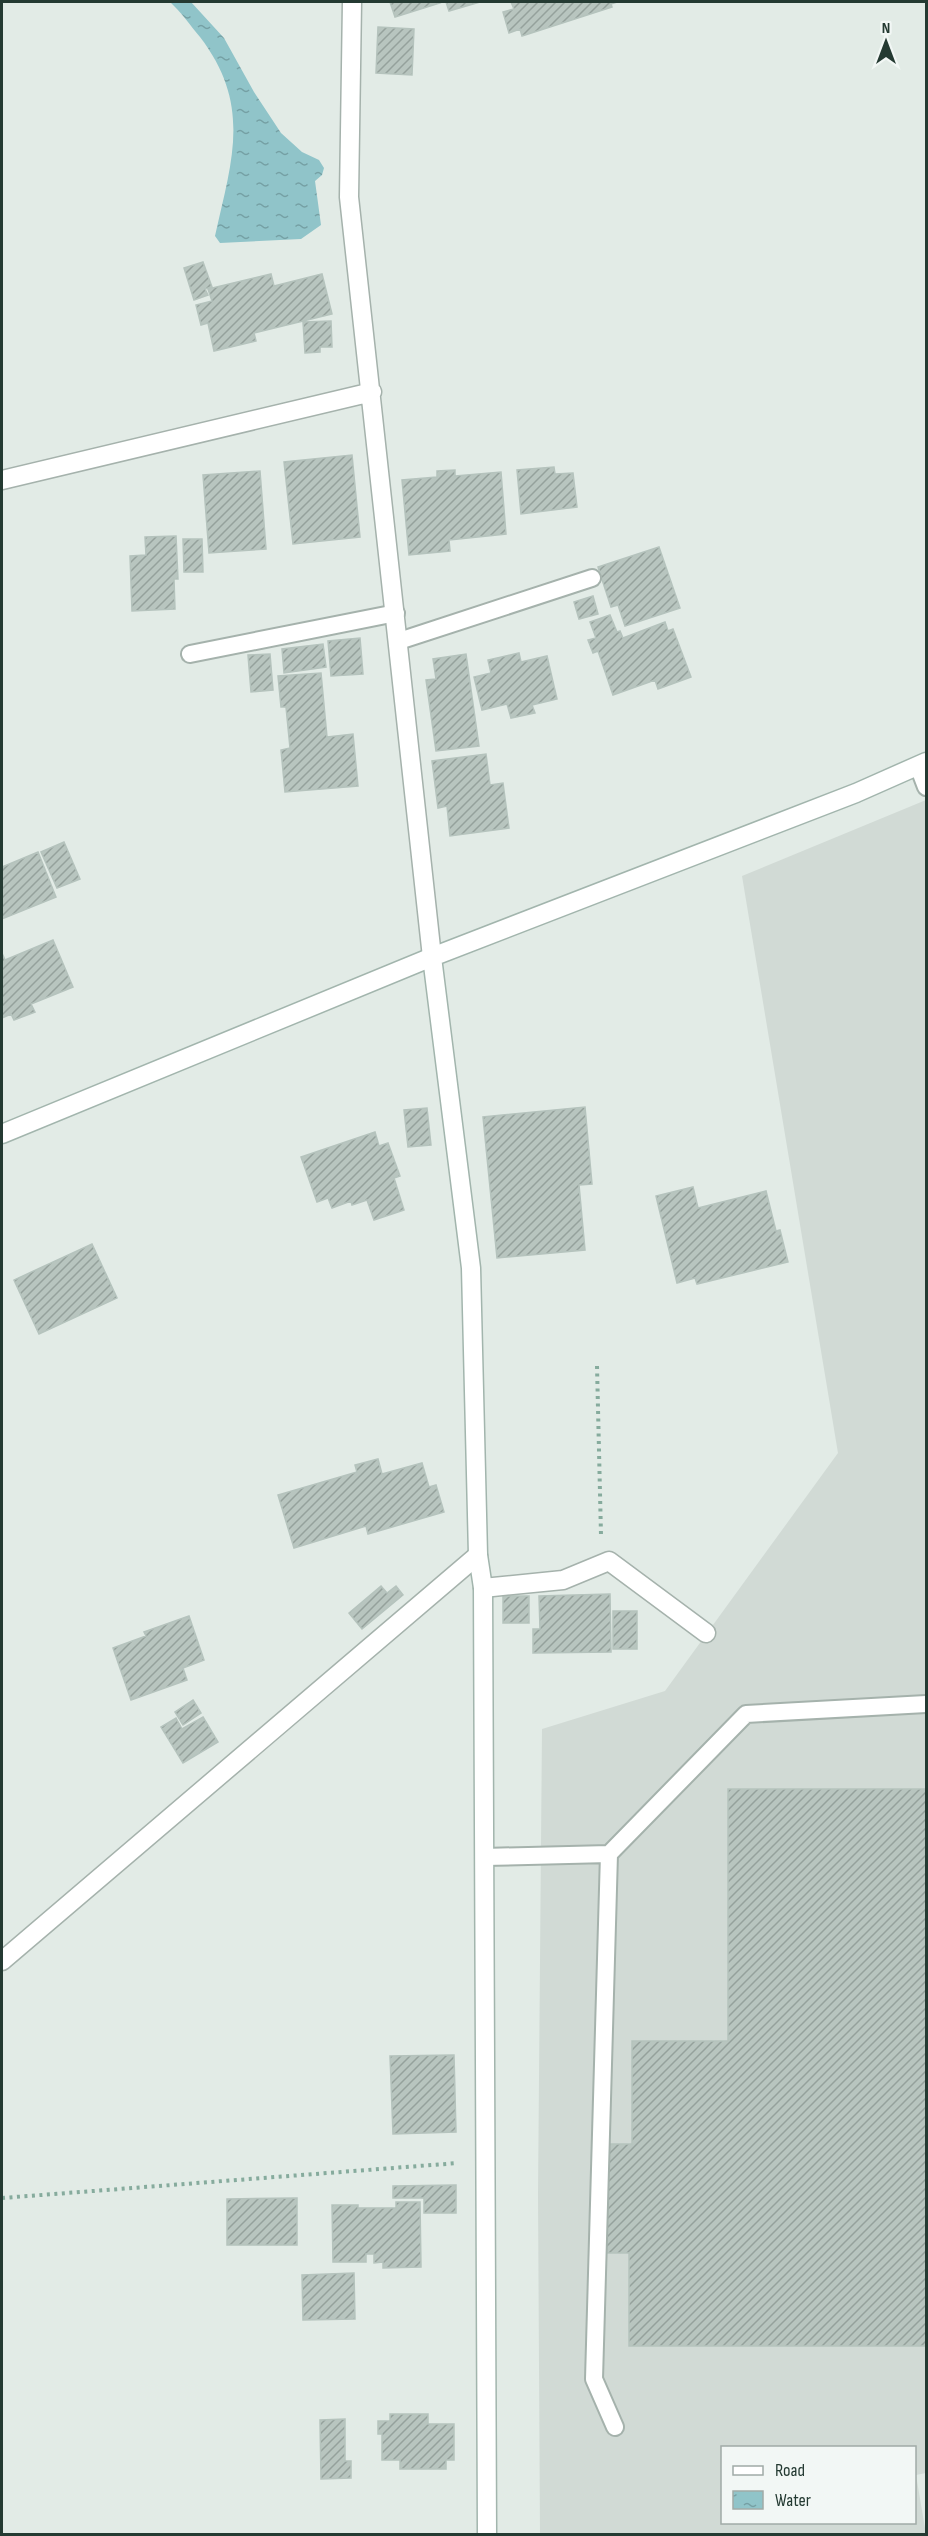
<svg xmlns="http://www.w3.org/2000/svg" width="928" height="2536" viewBox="0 0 928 2536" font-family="'Sofia Sans Condensed',sans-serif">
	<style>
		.built { fill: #d1dad5; fill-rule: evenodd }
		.water { fill: url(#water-ripples) }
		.building { fill: url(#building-hatch); stroke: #b5c3bd; stroke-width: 1.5 }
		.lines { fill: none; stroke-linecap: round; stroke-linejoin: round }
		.lane-casing { stroke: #a5b2ac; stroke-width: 20 }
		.street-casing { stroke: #a5b2ac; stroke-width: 21 }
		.secondary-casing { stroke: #a2b5ad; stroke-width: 21 }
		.path { stroke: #86ab9d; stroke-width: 4; stroke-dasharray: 3 4.5; stroke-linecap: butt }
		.lane { stroke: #fff; stroke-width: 16 }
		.street { stroke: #fff; stroke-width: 18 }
		.secondary { stroke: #fff; stroke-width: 18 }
	</style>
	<defs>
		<pattern id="water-ripples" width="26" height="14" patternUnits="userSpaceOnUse" patternTransform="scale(1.5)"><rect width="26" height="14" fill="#90c4c9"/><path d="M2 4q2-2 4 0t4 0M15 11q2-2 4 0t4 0" fill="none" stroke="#75a0a4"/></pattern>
		<pattern id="building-hatch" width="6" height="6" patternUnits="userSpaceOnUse" patternTransform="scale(1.5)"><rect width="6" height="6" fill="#b8c5bf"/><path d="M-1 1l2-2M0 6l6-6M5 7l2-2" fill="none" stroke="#95a19c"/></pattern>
	</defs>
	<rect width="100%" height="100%" fill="#e2ebe6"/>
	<path class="built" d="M926,800V2473L916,2475L926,2534H540L538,2195L542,1729L665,1691L838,1453L742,876ZM722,2448H914V2522H722Z"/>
	<path class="water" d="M170,2H191L224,38L254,92L281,133L302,152L319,160L324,168L322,175L315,181L321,225L301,239L220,243L215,236C232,160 252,105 200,37C190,25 181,12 170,2Z"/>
	<path class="building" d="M390,2H439L440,3L395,17Z
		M446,2H480L449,11Z
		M511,2H617L611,4L612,7L522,36L520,29L509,33L503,12L514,9Z
		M378,27L414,29L412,75L376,73Z
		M203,262L212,287L205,289L208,295L194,300L184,268Z
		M271,274L274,286L322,274L332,314L254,333L256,341L214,351L208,323L201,325L196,305L212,301L208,289Z
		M331,321L332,347H320V352L305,353L303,322Z
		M352,455L360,537L293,544L284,462Z
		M554,467L555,474L573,473L577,507L521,514L517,470Z
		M455,470V476L501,472L506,534L449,540L450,551L409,555L402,480L437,477V471Z
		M260,471L266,549L209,553L203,475Z
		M176,536L178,579H174L175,609L132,611L130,556L146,555L145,537Z
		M183,539H202L203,572H184Z
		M659,547L680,608L625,626L618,605L611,607L598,567Z
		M593,596L598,614L579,619L574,602Z
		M610,615L617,632L620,631L623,638L665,622L668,631L673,629L691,677L658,689L655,680L613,695L598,651L593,653L588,640L596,638L590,622Z
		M360,638L363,674L331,676L328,641Z
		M323,644L326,667L284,673L282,649Z
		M519,653L521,662L547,656L557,699L532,705L535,713L511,718L507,704L482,710L474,677L491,673L488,660Z
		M270,654L273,690L251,692L248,655Z
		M466,654L479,746L436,751L426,680L436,679L433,659Z
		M321,673L327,737L353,734L358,786L285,792L281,750L290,748L286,707H281L278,676Z
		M486,754L490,785L503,783L509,828L450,836L447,806L438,808L432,761Z
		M64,842L80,879L57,888L41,852Z
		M38,852L56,897L2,919V867Z
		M53,940L73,987L31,1004L35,1012L14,1020L11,1014L2,1018V953L5,960Z
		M585,1107L592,1184L579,1185L585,1250L497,1258L483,1117Z
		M427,1108L431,1145L408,1147L404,1110Z
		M375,1132L379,1146L388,1143L400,1176L394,1178L404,1210L374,1220L367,1200L352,1205L351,1201L332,1208L328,1198L317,1202L301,1157Z
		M693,1187L698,1208L766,1191L776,1231L780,1230L788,1262L697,1284L695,1278L677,1283L656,1196Z
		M92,1244L117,1298L39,1334L14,1280Z
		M378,1459L382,1474L422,1463L429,1487L436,1485L444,1512L368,1534L366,1526L294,1548L278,1495L357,1472L355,1465Z
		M381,1586L387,1593L396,1586L403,1595L362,1629L349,1613Z
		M610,1594L611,1652L533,1653V1629H540L539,1596Z
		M503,1596H529V1623H503Z
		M613,1611H637V1649H613Z
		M189,1616L204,1660L183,1668L187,1680L131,1700L113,1648L146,1636L144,1632Z
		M193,1700L201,1713L183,1725L175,1712Z
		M203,1717L218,1742L183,1763L161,1727L176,1718L182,1729Z
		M728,1789H926V2346H629V2253H602V2144H632V2041H728Z
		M454,2055L456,2132L393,2134L390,2056Z
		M456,2185V2213H424V2198H393V2186Z
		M297,2198V2245H227V2199Z
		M396,2202H420L421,2267L383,2268V2262L374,2263V2254H366V2262H333L332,2205H358V2208H396Z
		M354,2273L355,2319L303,2320L302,2275Z
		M390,2414H428V2424H454V2460H446V2469H400V2460H382V2434H378V2421H390Z
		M345,2419V2461H351V2478L321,2479L320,2420Z"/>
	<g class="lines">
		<g class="lane-casing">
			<path id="lane" d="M399,641L592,578
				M190,654L396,613
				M918,766L926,787
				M609,1854L594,2379L615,2427
				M484,1857L609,1854L746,1714L926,1704"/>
		</g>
		<g class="street-casing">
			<path id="street" d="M352,2L349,197L432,957
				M2,480L372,392
				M483,1588L563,1580L609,1561L706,1633
				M2,1961L478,1555"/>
		</g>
		<g class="secondary-casing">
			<path id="secondary" d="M432,957L471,1268L478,1555L483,1588L487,2534
				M2,1134L432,957L856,793L926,762"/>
		</g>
		<path class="path" d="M597,1366L601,1535
			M2,2198L458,2163"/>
		<use href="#lane" class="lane"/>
		<use href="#street" class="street"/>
		<use href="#secondary" class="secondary"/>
	</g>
	<rect width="928" height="2536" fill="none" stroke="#243a32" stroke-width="6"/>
	<rect x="721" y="2446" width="195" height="78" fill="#f2f7f5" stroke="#a0aba7" stroke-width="1.5"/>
	<rect x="733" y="2466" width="30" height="9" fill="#ffffff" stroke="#a0aba7" stroke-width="1.5"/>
	<text x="775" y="2476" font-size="18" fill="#243a32">Road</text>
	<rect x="733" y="2491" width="30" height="18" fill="url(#water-ripples)" stroke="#a0aba7" stroke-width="1.5"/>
	<text x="775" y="2506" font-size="18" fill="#243a32">Water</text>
	<g transform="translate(886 42)" stroke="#f2f7f5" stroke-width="4.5" paint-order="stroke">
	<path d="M0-4.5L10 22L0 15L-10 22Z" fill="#243a32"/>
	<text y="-9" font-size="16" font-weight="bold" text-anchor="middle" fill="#243a32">N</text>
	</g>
</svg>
